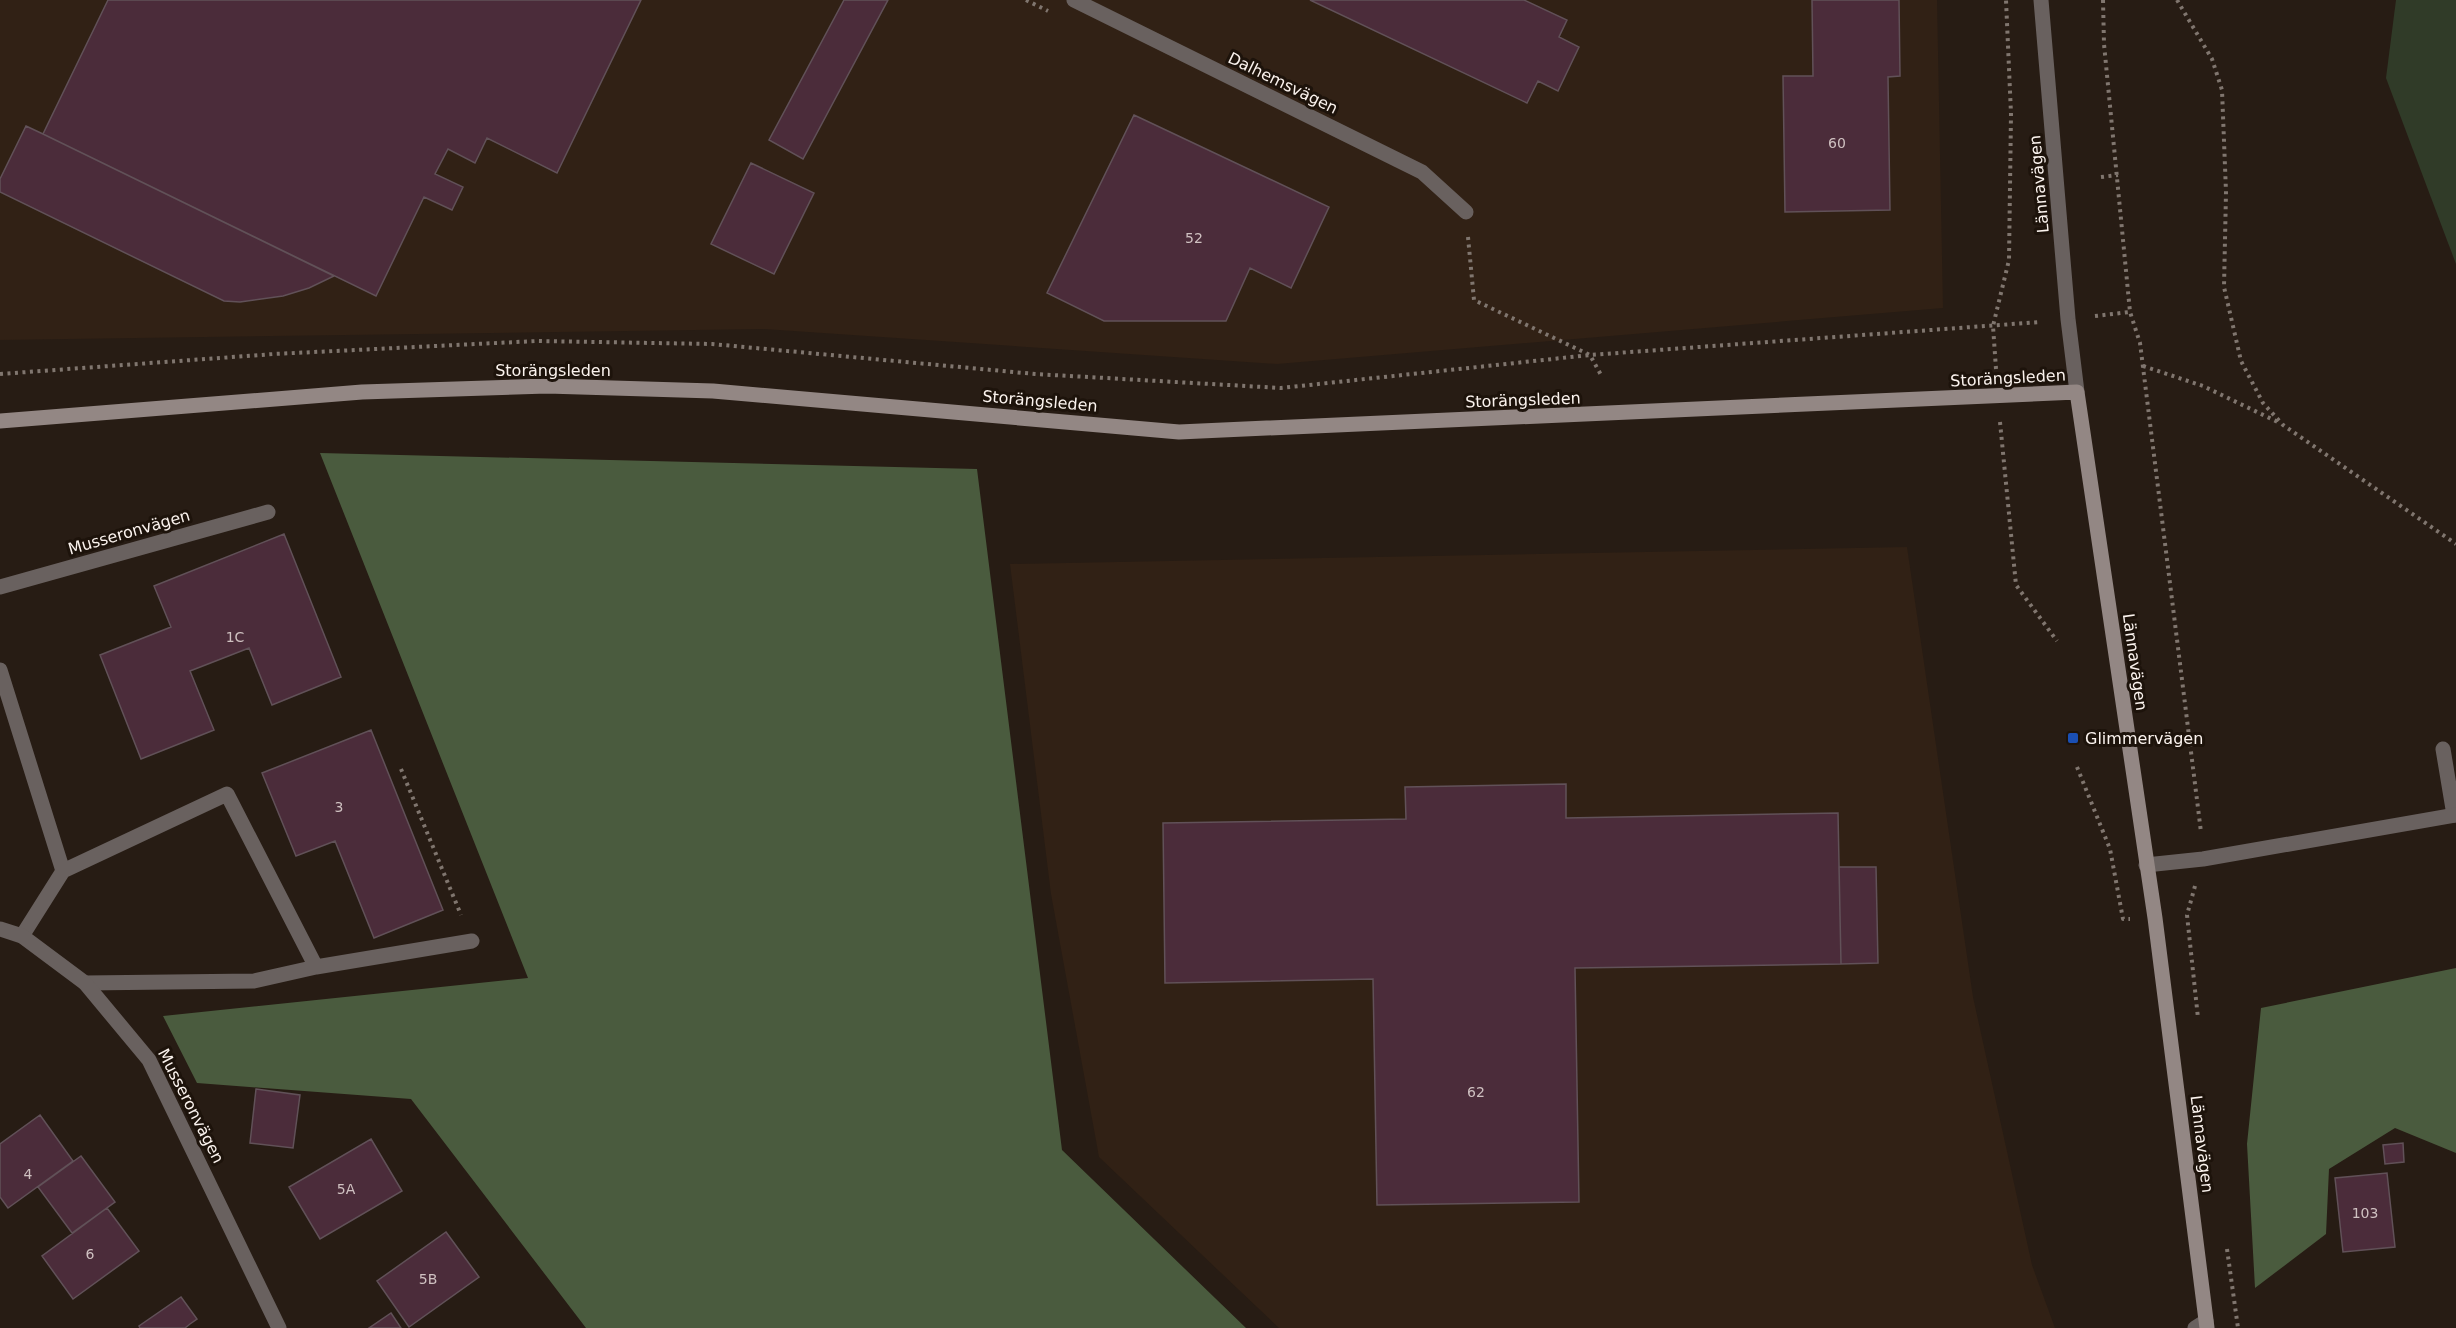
<svg xmlns="http://www.w3.org/2000/svg" width="2456" height="1328" viewBox="0 0 2456 1328" font-family="'DejaVu Sans',sans-serif">
	<style>
		.built { fill: #312115 }
		.green { fill: #303b28 }
		.forest { fill: #4a5b3e }
		.building { fill: #4b2c3a; stroke: #615158; stroke-width: 1.5 }
		.lines { fill: none; stroke-linecap: round; stroke-linejoin: round }
		.path { stroke: #80766f; stroke-width: 4; stroke-dasharray: 3 4.5; stroke-linecap: butt }
		.service { stroke: #69615f; stroke-width: 15 }
		.minor { stroke: #69615f; stroke-width: 15 }
		.secondary { stroke: #938784; stroke-width: 15 }
		.transit-dot { fill: #1a4fb4; stroke: #1d130b; stroke-width: 2 }
		.labels { text-anchor: middle; dominant-baseline: central; stroke-width: 6; stroke-linejoin: round; paint-order: stroke }
		.number-label { font-size: 14px; fill: #cfc1c1 }
		.street-label { font-size: 16px; fill: #fbf3ee; stroke: #1d130b }
		.poi-label { font-size: 16px; fill: #fbf3ee; stroke: #1d130b; text-anchor: start }
	</style>
	<rect width="100%" height="100%" fill="#271c14"/>
	<path class="built" d="M0,0H1937L1943,308L1277,364L764,329L0,340Z
		M1907,547L1973,997L2032,1265L2055,1328H1279L1099,1157L1051,894L1010,564Z"/>
	<path class="green" d="M2396,0H2456V264L2386,78Z"/>
	<path class="forest" d="M320,453L977,469L1062,1150L1246,1328H586L411,1099L197,1083L163,1016L528,978Z
		M2456,968V1153L2395,1128L2329,1169L2326,1234L2255,1288L2247,1144L2261,1008Z"/>
	<path class="building" d="M108,0H641L557,173L487,138L475,163L448,149L435,174L463,187L452,210L424,197L376,296L43,134Z
		M844,0H888L803,159L769,140Z
		M1310,0H1524L1567,20L1559,37L1579,47L1558,91L1538,81L1527,103Z
		M1812,0H1899L1900,76L1888,77L1890,210L1785,212L1783,76H1813Z
		M1134,115L1329,207L1291,288L1250,268L1226,321H1104L1047,293Z
		M26,126L43,134L334,276L309,288L283,296L240,302L224,301L0,192V179Z
		M751,163L814,193L774,274L711,244Z
		M284,534L341,677L272,705L249,648L190,671L214,730L141,759L100,655L171,627L154,586Z
		M371,730L443,910L374,938L335,841L296,856L262,773Z
		M1566,784V818L1838,813L1841,964L1575,968L1579,1202L1377,1205L1373,979L1165,983L1163,823L1406,819L1405,787Z
		M1839,867H1876L1878,963L1841,964Z
		M256,1089L300,1095L293,1148L250,1143Z
		M40,1115L73,1161L8,1208L0,1197V1144Z
		M371,1139L402,1191L320,1239L289,1187Z
		M2403,1143L2404,1162L2385,1164L2383,1145Z
		M81,1156L115,1202L72,1233L38,1187Z
		M2387,1173L2395,1247L2343,1252L2335,1178Z
		M107,1208L139,1251L73,1299L42,1256Z
		M446,1232L479,1277L409,1327L377,1281Z
		M181,1297L197,1319L190,1324L185,1328H140L139,1326Z
		M391,1313L401,1328H369Z"/>
	<g class="lines">
		<path class="path" d="M1026,0L1048,11
			M2103,0L2104,44L2130,312L2140,343L2201,832
			M2177,0L2212,59L2222,90L2226,192L2224,287L2241,361L2263,403L2283,425L2456,544
			M2101,177L2118,175
			M1468,237L1474,300L1590,355L1601,375
			M2095,316L2130,312
			M2143,366L2203,386L2280,423
			M1996,369L1993,326L2009,260L2011,114L2006,0
			M0,374L274,354L537,341L712,344L1035,374L1281,388L1590,355L2040,322
			M2000,422L2016,585L2057,641
			M2077,767L2110,849L2123,919H2130
			M401,769L461,915
			M2195,886L2187,915L2198,1018
			M2227,1249L2238,1328"/>
		<path class="service" d="M0,587L268,512
			M0,670L63,871L22,936
			M2443,749L2454,815
			M63,871L227,794L316,967L254,981L85,983
			M316,967L472,941
			M2195,1328L2206,1321"/>
		<path class="minor" d="M1074,0L1422,172L1466,212
			M2041,0L2068,319L2077,392
			M2146,865L2203,859L2456,815
			M0,929L22,936L85,983L149,1060L279,1328"/>
		<path class="secondary" d="M0,421L362,392L547,386L713,391L1179,432L2077,392L2155,918L2207,1328"/>
	</g>
	<rect class="transit-dot" x="2067" y="732" width="12" height="12" rx="3"/>
	<g class="labels">
		<g class="number-label">
			<text x="1837" y="143">60</text>
			<text x="1194" y="238">52</text>
			<text x="235" y="637">1C</text>
			<text x="339" y="807">3</text>
			<text x="1476" y="1092">62</text>
			<text x="28" y="1174">4</text>
			<text x="346" y="1189">5A</text>
			<text x="2365" y="1213">103</text>
			<text x="90" y="1254">6</text>
			<text x="428" y="1279">5B</text>
		</g>
		<g class="street-label">
			<text transform="translate(1283 83) rotate(26)">Dalhemsvägen</text>
			<text transform="translate(2039 184) rotate(-95)">Lännavägen</text>
			<text x="553" y="370">Storängsleden</text>
			<text transform="translate(2008 378) rotate(-3)">Storängsleden</text>
			<text transform="translate(1523 400) rotate(-2)">Storängsleden</text>
			<text transform="translate(1040 401) rotate(5)">Storängsleden</text>
			<text transform="translate(129 532) rotate(-16)">Musseronvägen</text>
			<text transform="translate(2135 662) rotate(82)">Lännavägen</text>
			<text transform="translate(191 1106) rotate(63)">Musseronvägen</text>
			<text transform="translate(2202 1144) rotate(83)">Lännavägen</text>
		</g>
		<g class="poi-label">
			<text x="2085" y="738">Glimmervägen</text>
		</g>
	</g>
</svg>
